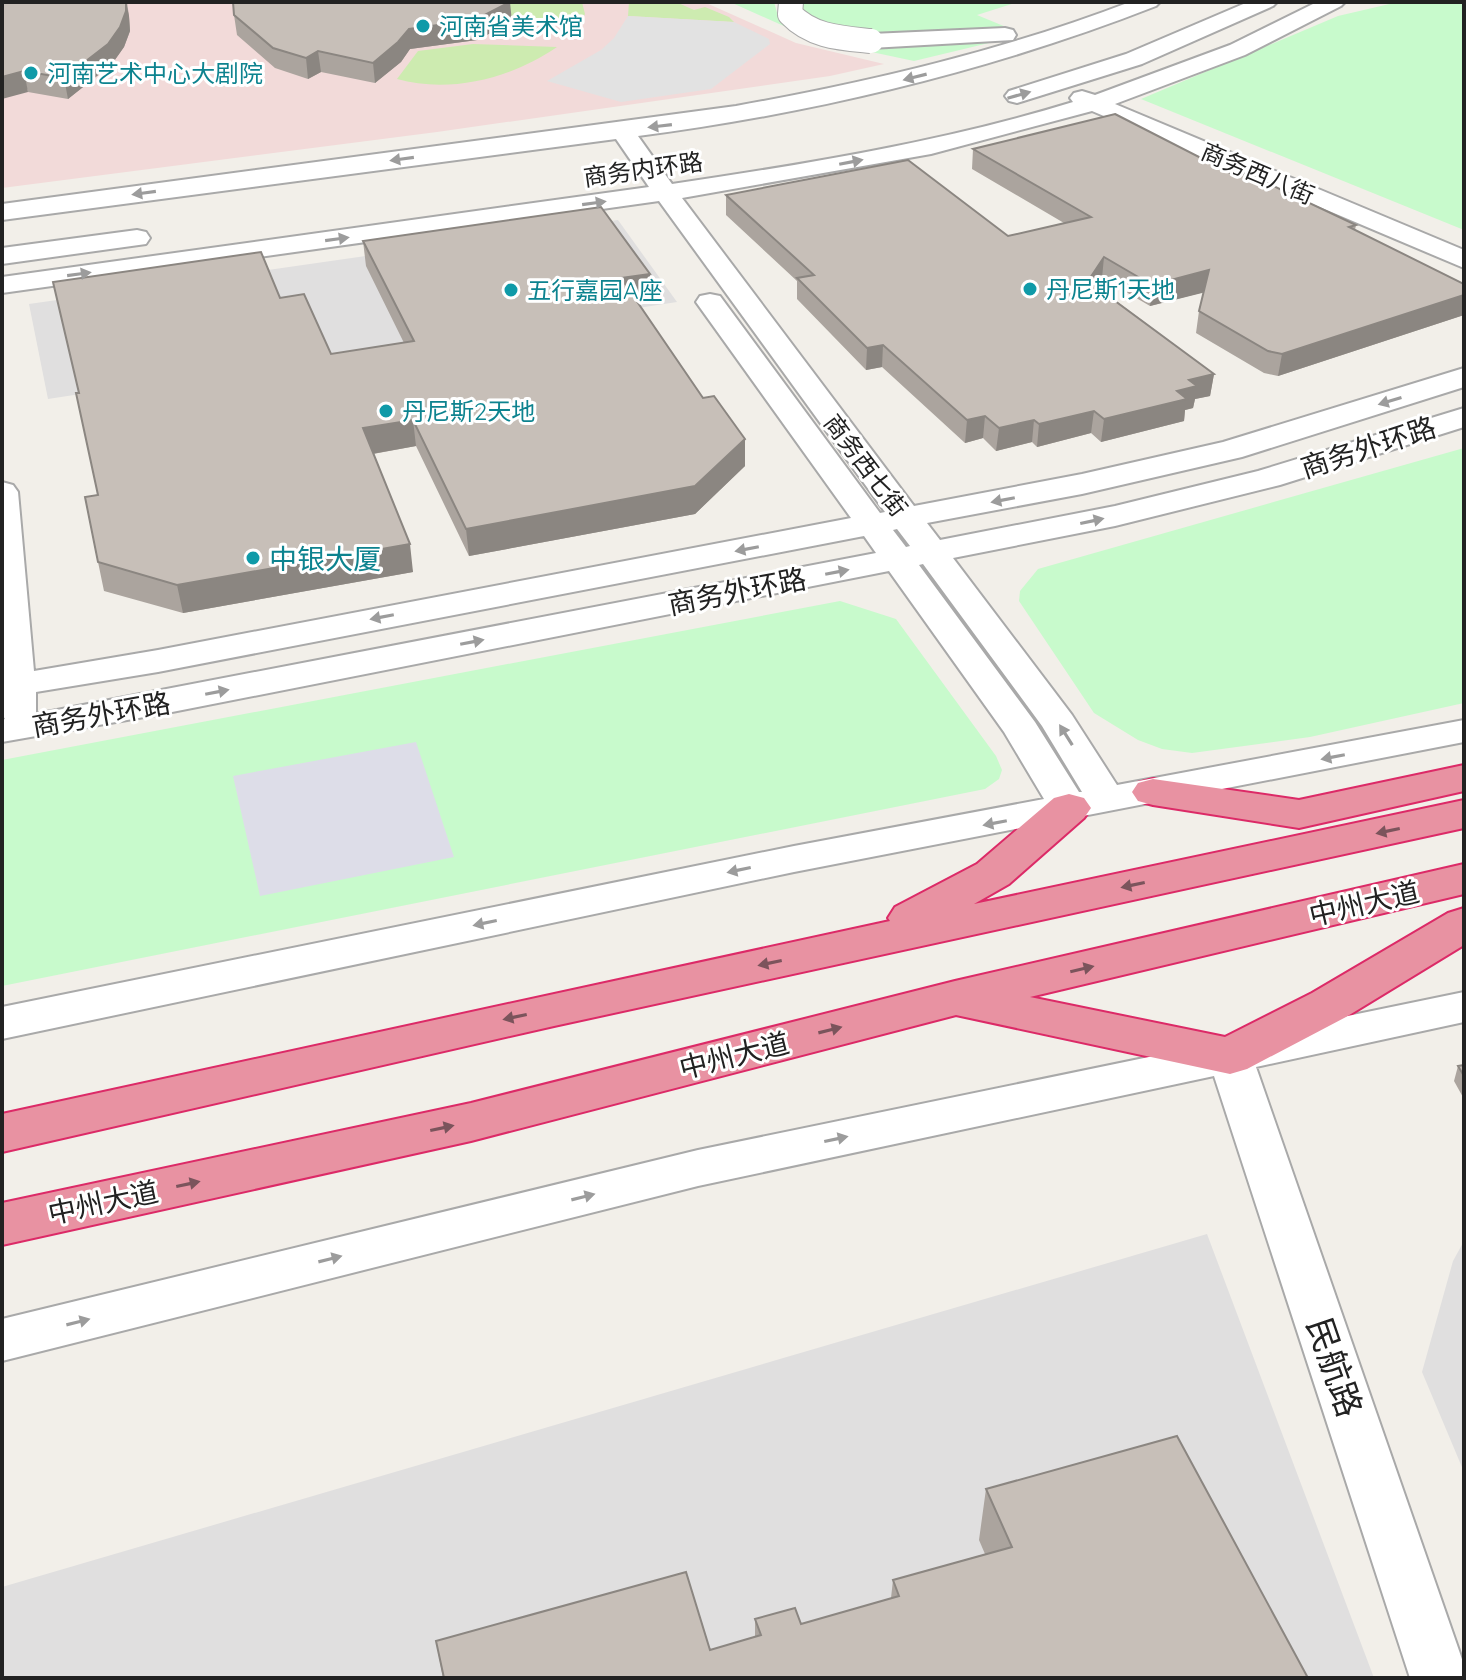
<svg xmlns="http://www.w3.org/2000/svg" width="1466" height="1680" viewBox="0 0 1466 1680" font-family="Quicksand,'Noto Sans SC',sans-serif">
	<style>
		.residential { fill: #e0dfdf }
		.commercial { fill: #f2dad9 }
		.grass { fill: #cdebb0 }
		.park { fill: #c8facc }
		.parking { fill: #e2e2e2 }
		.plaza { fill: #dddde8 }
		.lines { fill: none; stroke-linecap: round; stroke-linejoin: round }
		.minor-casing { stroke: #a9a9a9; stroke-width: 4 }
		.highway-casing { stroke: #dc2a67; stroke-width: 4 }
		.minor { fill: #fff; fill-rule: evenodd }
		.highway { fill: #e892a2; fill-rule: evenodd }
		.minor-bridge-casing { stroke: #a9a9a9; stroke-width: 26; stroke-linecap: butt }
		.minor-bridge { stroke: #fff; stroke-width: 24 }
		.wall { fill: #aba49e }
		.shaded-wall { fill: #8b8681 }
		.building { fill: #c7bfb8; stroke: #8b8681; stroke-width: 2 }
		.oneway { fill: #9c9c9c }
		.oneway2 { fill: #7b545c }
		.culture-dot { fill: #0f9aa8; stroke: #fff; stroke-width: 3 }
		.labels { text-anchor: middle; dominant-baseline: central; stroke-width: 6; stroke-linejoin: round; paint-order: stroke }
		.far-culture-label { font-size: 24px; fill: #0d838f; stroke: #fff; text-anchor: start }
		.far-street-label { font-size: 24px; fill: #222; stroke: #fff }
		.street-label { font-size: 28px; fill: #222; stroke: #fff }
		.culture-label { font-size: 28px; fill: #0d838f; stroke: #fff; text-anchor: start }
		.near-street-label { font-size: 34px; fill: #222; stroke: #fff }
	</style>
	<rect width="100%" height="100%" fill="#f2efe9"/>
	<path class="residential" d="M618,220L677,302L48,399L29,304Z
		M1207,1234L1374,1678H2V1587Z
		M1464,1241V1472L1422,1372L1453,1261Z"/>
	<path class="commercial" d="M2,2H704L796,43L884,64L830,76L437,132L2,188Z"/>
	<path class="grass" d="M472,2H582L585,14L581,21L565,25H505Z
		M629,2H676L694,10L705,7L729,17L734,22L628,16Z
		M473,44L557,47C512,78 450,94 397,79L418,51Z"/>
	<path class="park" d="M730,2H774L779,20L819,37L862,44L993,42L914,61L815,40Z
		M800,2H1018L977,15L1006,27L906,36L843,33L801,18Z
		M1398,2H1464V230L1141,99L1338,16Z
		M1464,448V703L1310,737L1192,753L1162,749L1138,740L1094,713L1019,601L1020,591L1038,569Z
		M840,601L896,619L996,756L1002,770L999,779L985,789L2,986V760Z"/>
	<path class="parking" d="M628,16L734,22L769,39L770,44L711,89L621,102L547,81L601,50L614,38Z"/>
	<path class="plaza" d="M416,742L454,857L260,896L233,776Z"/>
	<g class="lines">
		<g class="minor-casing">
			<path id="minor" d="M1130,2H1160L1156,6C990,71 815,113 638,136L672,184C807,164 942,142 1073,102L1070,98L1074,93L1082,91L1095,95L1230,45L1317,2H1345L1341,6L1245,55L1115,104L1464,250V268L1092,111L931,154L682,198L914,506L1082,474L1223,442L1464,368V387L1242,457L1082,494L927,523L940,540L1115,506L1258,471L1464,408V427L1280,485L1115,526L953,558L1072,715L1117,785L1464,720V742L794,872L2,1039V1007L794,846L1044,799L1004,732L889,571L167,713L2,742V720L5,719L2,714V482L13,485L18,492L34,671L158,650L851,518L696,302L700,296L710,294L720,296L880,513L885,512L659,201L2,293V277L649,187L616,139L2,220V204L736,106C870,82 1002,51 1130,2ZM897,529L910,546L906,547L893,530ZM864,536L876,553L36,714V692L158,672ZM923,564L1042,726L1082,792H1079L1035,722L919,565Z
				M1248,2H1277L1273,6L1142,64L1017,103L1009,101L1005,96L1009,91L1126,54Z
				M1005,28L1013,30L1016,35L1013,40L871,48L860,41L871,34Z
				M137,230L146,232L150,238L146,244L2,264V248Z
				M1464,992V1022L1256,1067L1464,1665V1678H1410L1214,1076L698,1186L2,1361V1319L698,1150Z"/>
		</g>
		<g class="highway-casing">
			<path id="highway" d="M1464,765V791L1299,828L1153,805L1138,801L1132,792L1138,783L1153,779L1299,800Z
				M1069,794L1084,798L1091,808L1084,818L1009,884L974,904L1464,800V828L554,1026L2,1152V1114L890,921L888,918L895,907L977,864L1054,798Z
				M1464,864V894L1030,997L1225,1037L1312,993L1448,913L1464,908V945L1346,1017L1247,1069L1230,1074L956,1015L471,1141L2,1245V1203L471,1103L955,981Z"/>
		</g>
		<use href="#minor" class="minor"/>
		<use href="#highway" class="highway"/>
		<g class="minor-bridge-casing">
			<path id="minor-bridge" d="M791,2L790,14C812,37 841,38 871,41"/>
		</g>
		<use href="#minor-bridge" class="minor-bridge"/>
	</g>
	<path class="wall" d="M2,2H127L129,16L130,31L124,47L112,64L68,99L28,92Z
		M234,15L512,22L477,40L410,49L401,62L375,83L321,72L308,79L275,68L237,35Z
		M973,149L1236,176L1356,225L1355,230L1464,284V315L1278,376L1264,373L1196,333L1199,311L1204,292L1150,306L1102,278L1096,286L1214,374L1210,396L1195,399L1193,408L1185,410L1184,421L1101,442L1091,433L1037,447L1032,442L996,451L983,438L965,443L882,367L866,370L797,299V281L726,215V195L1008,236L1064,223L972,169Z
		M363,241L651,299L636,301L703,398L745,439V466L695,514L469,556L416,446L373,454L413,572L183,613L104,591L98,562V495L79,393L280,298L331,354L404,343L366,266Z
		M1464,1065V1099L1454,1081L1458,1066Z
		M986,1489L1308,1678H443L436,1641L710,1650L755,1637V1619L801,1624L891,1598L893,1580L985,1554L979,1540Z"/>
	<path class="shaded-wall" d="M126,2L129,16L130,31L124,47L112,64L68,99L64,78Z
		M510,2L512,22L477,40L410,49L401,62L375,83L373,63L409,29Z
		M318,51L321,72L308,79L306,58Z
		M24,71L28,92L2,99V77Z
		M1104,257L1102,278L1086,302L1088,281Z
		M1209,270L1206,292L1150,306L1152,285Z
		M650,274L651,299L622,303L621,278Z
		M1464,295V315L1278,376L1282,354Z
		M883,345L882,367L866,370L867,348Z
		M1214,374L1210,396L1195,399L1193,408L1185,410L1184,421L1101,442L1104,419L1177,391L1189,380Z
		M1094,411L1091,433L1037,447L1039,424Z
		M985,416L983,438L965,443L967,420Z
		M413,420L416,446L366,455L363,428Z
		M1034,420L1032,442L996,451L999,428Z
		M745,439V466L695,514L469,556L466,529Z
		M410,544L413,572L183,613L177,585Z"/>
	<path class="building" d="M2,2H126V11L120,27L108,44L64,78L24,71L2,77Z
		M233,2H510L475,20L409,29L398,42L373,63L318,51L306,58L273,48L234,15Z
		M1115,114L1236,176L1246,173L1356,225L1349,227L1464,284V295L1282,354L1268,351L1199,311L1209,270L1152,285L1104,257L1088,281L1214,374L1189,380L1197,386L1177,391L1187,399L1104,419L1094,411L1039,424L1034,420L999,428L985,416L967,420L883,345L867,348L797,278L814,275L726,195L908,160L1008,236L1091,217L973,149Z
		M601,207L650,274L621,278L703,398L714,396L745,439L695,486L466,529L413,420L363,428L410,544L177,585L98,562L85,497L98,495L76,393H79L53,282L261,252L280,298L304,294L331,354L414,341L363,241Z
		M1464,1065V1076L1458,1066Z
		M1177,1436L1308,1678H444L436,1641L686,1572L710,1650L761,1635L755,1619L795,1608L801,1624L899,1596L893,1580L1012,1547L986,1489Z"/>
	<defs><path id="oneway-solid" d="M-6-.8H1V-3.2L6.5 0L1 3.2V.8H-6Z" transform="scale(2)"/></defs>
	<g class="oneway">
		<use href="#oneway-solid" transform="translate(915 77) rotate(166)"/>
		<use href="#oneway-solid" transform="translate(1019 95) rotate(-16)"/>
		<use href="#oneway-solid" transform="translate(660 126) rotate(173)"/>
		<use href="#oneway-solid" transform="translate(402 159) rotate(172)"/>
		<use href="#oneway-solid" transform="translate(851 162) rotate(-11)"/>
		<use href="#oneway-solid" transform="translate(144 193) rotate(172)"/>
		<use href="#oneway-solid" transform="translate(594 203) rotate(-8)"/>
		<use href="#oneway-solid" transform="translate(337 239) rotate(-8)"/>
		<use href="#oneway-solid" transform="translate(79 274) rotate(-8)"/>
		<use href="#oneway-solid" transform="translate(1390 401) rotate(163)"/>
		<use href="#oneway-solid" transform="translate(1003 500) rotate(169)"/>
		<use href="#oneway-solid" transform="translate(1092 521) rotate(-12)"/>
		<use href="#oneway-solid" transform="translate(747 549) rotate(169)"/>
		<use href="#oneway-solid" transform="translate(837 572) rotate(-11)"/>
		<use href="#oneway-solid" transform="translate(382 617) rotate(169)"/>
		<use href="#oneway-solid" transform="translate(472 642) rotate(-11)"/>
		<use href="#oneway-solid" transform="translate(217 692) rotate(-11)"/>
		<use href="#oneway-solid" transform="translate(1066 735) rotate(-122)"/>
		<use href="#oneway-solid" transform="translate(1333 757) rotate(169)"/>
		<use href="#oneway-solid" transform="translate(995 823) rotate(169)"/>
		<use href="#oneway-solid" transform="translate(739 870) rotate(168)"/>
		<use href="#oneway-solid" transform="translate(485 923) rotate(168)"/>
		<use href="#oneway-solid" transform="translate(836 1139) rotate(-12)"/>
		<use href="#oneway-solid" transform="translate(583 1197) rotate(-14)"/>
		<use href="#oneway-solid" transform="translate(330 1259) rotate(-14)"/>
		<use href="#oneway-solid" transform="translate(78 1322) rotate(-14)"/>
	</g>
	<g class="oneway2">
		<use href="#oneway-solid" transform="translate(1388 831) rotate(168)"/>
		<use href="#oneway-solid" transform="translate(1133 885) rotate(168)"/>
		<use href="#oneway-solid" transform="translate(770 963) rotate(168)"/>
		<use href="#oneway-solid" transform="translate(1082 969) rotate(-13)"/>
		<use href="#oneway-solid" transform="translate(515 1017) rotate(168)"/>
		<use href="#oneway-solid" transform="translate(830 1030) rotate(-14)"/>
		<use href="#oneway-solid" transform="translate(442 1128) rotate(-12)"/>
		<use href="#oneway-solid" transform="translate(188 1184) rotate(-12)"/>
	</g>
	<g class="culture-dot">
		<circle cx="423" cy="26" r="8"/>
		<circle cx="31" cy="73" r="8"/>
		<circle cx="1030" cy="289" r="8"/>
		<circle cx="511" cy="290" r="8"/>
		<circle cx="386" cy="411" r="8"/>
		<circle cx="253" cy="558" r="8"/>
	</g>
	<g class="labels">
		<g class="far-culture-label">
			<text x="439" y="26">河南省美术馆</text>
			<text x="47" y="73">河南艺术中心大剧院</text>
			<text x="1046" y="289">丹尼斯1天地</text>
			<text x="527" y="290">五行嘉园A座</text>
			<text x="402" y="411">丹尼斯2天地</text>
		</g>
		<g class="far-street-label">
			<text transform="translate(643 169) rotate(-8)">商务内环路</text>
			<text transform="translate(1258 173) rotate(23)">商务西八街</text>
			<text transform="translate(866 465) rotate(53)">商务西七街</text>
		</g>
		<g class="street-label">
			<text transform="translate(1368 447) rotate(-18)">商务外环路</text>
			<text transform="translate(737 591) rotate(-11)">商务外环路</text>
			<text transform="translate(101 714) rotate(-10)">商务外环路</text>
			<text transform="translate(1364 903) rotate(-13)">中州大道</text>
			<text transform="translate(734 1055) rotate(-14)">中州大道</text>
			<text transform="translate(103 1202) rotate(-12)">中州大道</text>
		</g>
		<g class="culture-label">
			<text x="269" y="558">中银大厦</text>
		</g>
		<g class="near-street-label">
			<text transform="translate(1335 1367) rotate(71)">民航路</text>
		</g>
	</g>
	<rect width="1466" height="1680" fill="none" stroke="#222222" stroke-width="8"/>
</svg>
